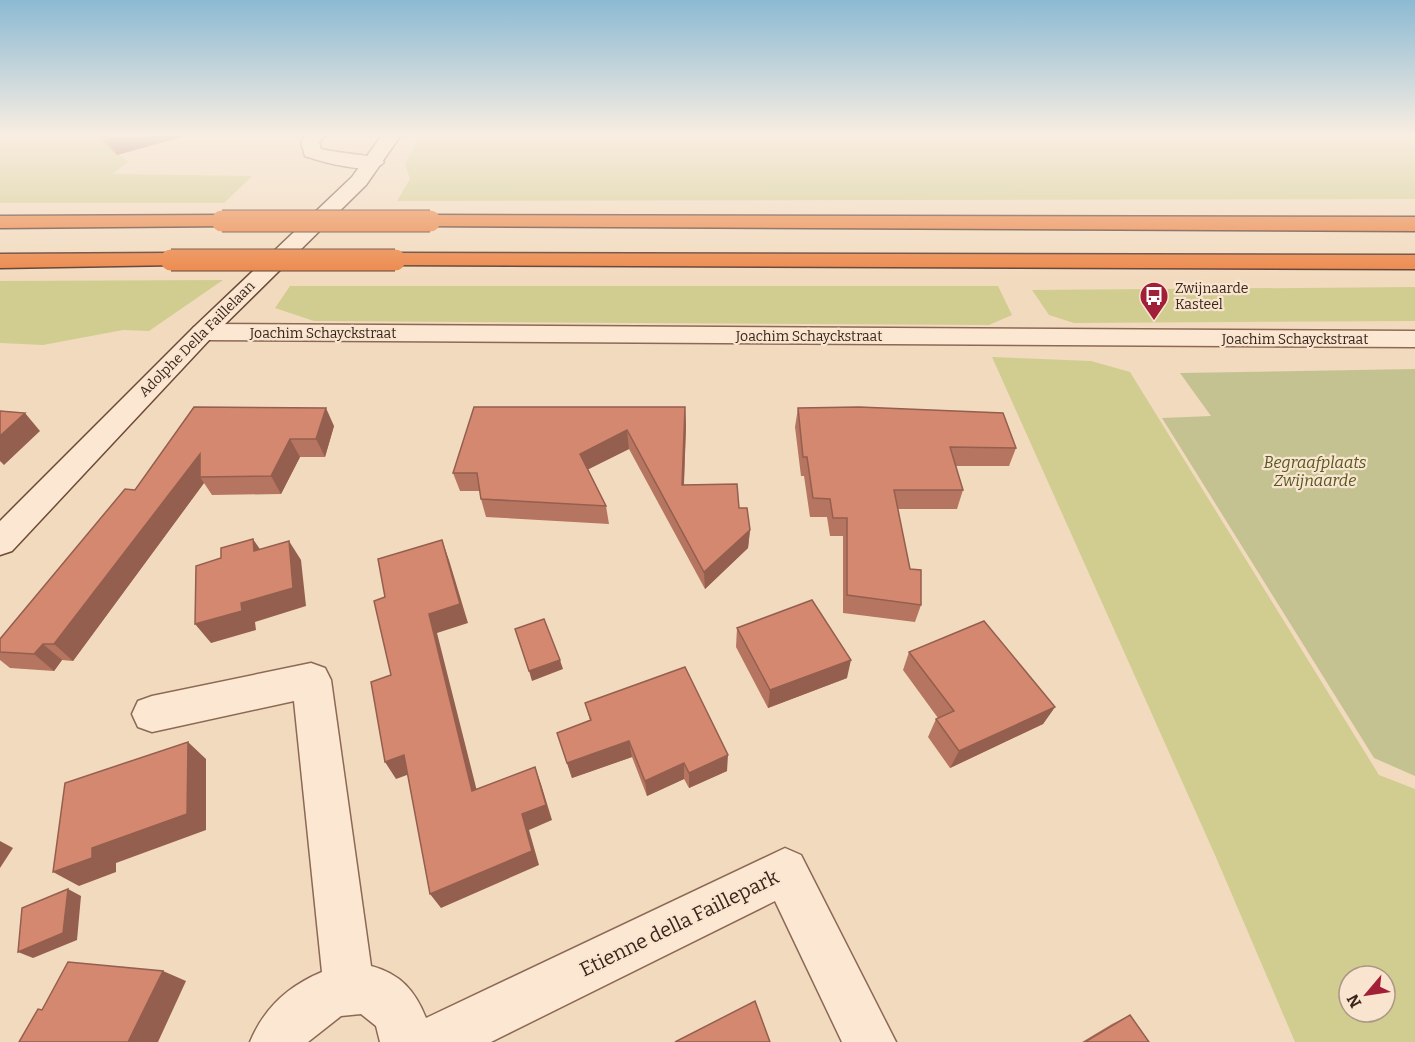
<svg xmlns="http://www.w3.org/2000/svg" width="1415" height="1042" viewBox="0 0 1415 1042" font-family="Bitter,serif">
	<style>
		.green { fill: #d1cd91; fill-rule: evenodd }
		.cemetery { fill: #c5c292 }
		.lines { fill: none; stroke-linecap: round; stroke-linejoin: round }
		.minor-casing { stroke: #8c6955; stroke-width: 3 }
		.secondary-casing { stroke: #6e4a38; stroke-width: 3 }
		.motorway-casing { stroke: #59382a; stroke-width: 3 }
		.minor { fill: #fce8d2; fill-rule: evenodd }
		.secondary { fill: #fce8d2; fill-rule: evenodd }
		.motorway { fill: #eb8546; fill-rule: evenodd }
		.motorway-bridge-casing { stroke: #59382a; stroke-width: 23; stroke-linecap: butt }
		.motorway-bridge { stroke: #eb8546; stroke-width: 21 }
		.wall { fill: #b67560 }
		.shaded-wall { fill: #945f4e }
		.building { fill: #d48870; stroke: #945f4e; stroke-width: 1.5 }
		.labels { text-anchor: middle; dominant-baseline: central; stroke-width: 4.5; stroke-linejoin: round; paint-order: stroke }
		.far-poi-label { font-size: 14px; fill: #3a251b; stroke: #f9e5cf; text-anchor: start }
		.far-street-label { font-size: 14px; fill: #3a251b; stroke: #f9e5cf }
		.park-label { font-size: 16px; font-style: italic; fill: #545920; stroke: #f9e5cf }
		.near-street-label { font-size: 20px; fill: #3a251b; stroke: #f9e5cf }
	</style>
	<rect width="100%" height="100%" fill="#f2dabe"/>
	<path class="green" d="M4,135H104L106,145L129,162L112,174L252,176L224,203H0V137Z
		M420,135H1415V199L397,201L410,179L405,164Z
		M223,280L149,331L123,330L43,345L0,343V281Z
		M290,286H998L1012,315L989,325L314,321L275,308Z
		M1415,287V321L1074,323L1049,315L1032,290Z
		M992,357L1091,361L1130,372L1379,775L1415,789V1042H1295L1215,855ZM1349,976H1385V1012H1349Z"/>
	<path class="cemetery" d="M1415,369V776L1374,758L1162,418L1211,416L1180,373Z"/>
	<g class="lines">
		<g class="minor-casing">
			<path id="minor" d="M306,135H325L319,143L321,149C334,153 379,155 384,162C373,177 320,161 305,156L301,142Z
				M203,324L1415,331V347L203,340L194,337L190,332L194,327Z
				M311,663L325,668L331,680L371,966C401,974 415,991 426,1018L785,848L801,855L896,1042H842L775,901L491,1042H380L376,1026L361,1014L341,1016L308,1042H250C264,1008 288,986 322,972L294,701L152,732L138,727L132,714L138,701L152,696Z"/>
		</g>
		<g class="secondary-casing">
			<path id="secondary" d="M382,135H401L366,185L212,337L12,551L0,555V521L194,327L352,177Z"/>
		</g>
		<g class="motorway-casing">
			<path id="motorway" d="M222,215L230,216L233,221L230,226L0,228V216Z
				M430,215L1415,217V231L422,226L419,221L422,216Z
				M171,253L179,255L183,260L179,265L0,268V254Z
				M395,253L1415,255V269L387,265L383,260L387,255Z"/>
		</g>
		<use href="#minor" class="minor"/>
		<use href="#secondary" class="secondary"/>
		<use href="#motorway" class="motorway"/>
		<g class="motorway-bridge-casing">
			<path id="motorway-bridge" d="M222,221H430
				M171,260H395"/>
		</g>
		<use href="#motorway-bridge" class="motorway-bridge"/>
	</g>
	<path class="wall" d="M97,135H188L117,155Z
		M194,407L334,426L325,457H300L281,494L212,495L204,483L73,661L62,660L54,671L10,668L0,660V639L135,490Z
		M685,407L686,426L684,485L750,530L748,548L705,589L629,449L588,469L606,506L609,524L486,517L481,499L480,491H460L453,473Z
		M798,408L1016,448L1009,466H956L963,490L957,509H898L910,569L921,605L915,622L843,613V536H830L827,517H810L804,476H801L795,427Z
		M737,628L847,678L768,708L736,647Z
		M909,652L1055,707L1043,724L950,768L928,737L936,719L938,718L903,670Z
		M585,703L727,771L689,788L684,779L647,796L632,757L572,778L557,733L590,720Z
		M1130,1015L1149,1042H1082L1112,1024Z"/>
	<path class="shaded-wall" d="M106,135H188L117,155Z
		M685,407L686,426L683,504L682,485Z
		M326,408L334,426L325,457L316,439Z
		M25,413L40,431L4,465L0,461V436Z
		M627,430L629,449L583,472L580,454Z
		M290,439L300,457L281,494L271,476Z
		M200,454V477L204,483L73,661L54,644Z
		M750,530L748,548L705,589L704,572Z
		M253,539L266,558L254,551Z
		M442,540L449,560L468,623L437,633L481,807L472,791L429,614Z
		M289,541L301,560L306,606L255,622L256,630L211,643L195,624L241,603Z
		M43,644L62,660L54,671L34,654Z
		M560,660L563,669L532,681L529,671Z
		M851,660L847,678L768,708L770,690Z
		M1055,707L1043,724L950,768L959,751Z
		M629,741L632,757L572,778L567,763Z
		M188,742L206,759V830L116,863V872L79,886L53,872L92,848Z
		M404,755L415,772L396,779L385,762Z
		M728,755L727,771L689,788V773Z
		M684,763V779L647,796L645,781Z
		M535,767L541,784L552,820L529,830L539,865L441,908L430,894L522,814Z
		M0,841L13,848L0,868Z
		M68,889L81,896L77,940L33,958L18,952Z
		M163,971L186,981L158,1042H128Z"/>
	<path class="building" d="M194,407L326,408L316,439H290L271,476L200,477V454L54,644H43L34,654L0,652V639L125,489L135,490Z
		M474,407H685L682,485L737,484L739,508H747L750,530L704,572L627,430L580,454L606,506L481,499L477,473H453Z
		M859,407L1003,413L1016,448L950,447L963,490H894L910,569L921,570V605L847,595V518H833L830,499L813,498L807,457H803L798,408Z
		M0,411L25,413L0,436Z
		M253,539L254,551L289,541L293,588L241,603L242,611L195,624L196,566L221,558V548Z
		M442,540L460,604L429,614L472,791L535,767L546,805L522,814L532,851L430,894L404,755L385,762L371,682L391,675L374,601L385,597L378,559Z
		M812,600L851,660L770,690L737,628Z
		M544,619L560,660L529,671L515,629Z
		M984,621L1055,707L959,751L936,719L954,711L909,652Z
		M685,667L728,755L689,773L684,763L645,781L629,741L567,763L557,733L591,720L585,703Z
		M188,742L187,814L92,848V858L53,872L65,783Z
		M68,889L63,933L18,952L22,908Z
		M68,962L163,971L128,1042H19L38,1009L42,1010Z
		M755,1001L770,1042H675Z
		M1130,1015L1149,1042H1085Z"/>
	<linearGradient id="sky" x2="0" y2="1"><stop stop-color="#8cbad3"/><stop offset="0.48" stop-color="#f9eee2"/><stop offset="1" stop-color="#f9eee2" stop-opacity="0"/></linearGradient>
	<rect width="1415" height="281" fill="url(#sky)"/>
	<defs>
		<g id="bus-pin" transform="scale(1.5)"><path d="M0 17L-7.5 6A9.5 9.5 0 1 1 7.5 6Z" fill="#a11f37" stroke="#f9e5cf"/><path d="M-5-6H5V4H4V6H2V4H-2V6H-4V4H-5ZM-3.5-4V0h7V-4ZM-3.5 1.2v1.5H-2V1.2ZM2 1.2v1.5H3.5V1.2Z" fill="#fff"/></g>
	</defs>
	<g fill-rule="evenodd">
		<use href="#bus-pin" x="1154" y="296"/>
	</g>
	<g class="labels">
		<g class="far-poi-label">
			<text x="1175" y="288">Zwijnaarde<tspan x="1175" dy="16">Kasteel</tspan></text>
		</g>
		<g class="far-street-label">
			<text x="323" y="333">Joachim Schayckstraat</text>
			<text x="809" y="336">Joachim Schayckstraat</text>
			<text transform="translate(197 339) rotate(-45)">Adolphe Della Faillelaan</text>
			<text x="1295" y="339">Joachim Schayckstraat</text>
		</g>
		<g class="park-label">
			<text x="1315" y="462">Begraafplaats<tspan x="1315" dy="18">Zwijnaarde</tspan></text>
		</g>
		<g class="near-street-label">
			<text transform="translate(679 923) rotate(-26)">Etienne della Faillepark</text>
		</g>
	</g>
	<g transform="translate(1367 994) rotate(241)"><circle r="28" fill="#f9e5cf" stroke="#ad9887" stroke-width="1.5"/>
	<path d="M0-4.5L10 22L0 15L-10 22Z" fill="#a11f37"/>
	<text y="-9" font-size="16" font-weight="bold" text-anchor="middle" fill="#3a251b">N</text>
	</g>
</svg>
